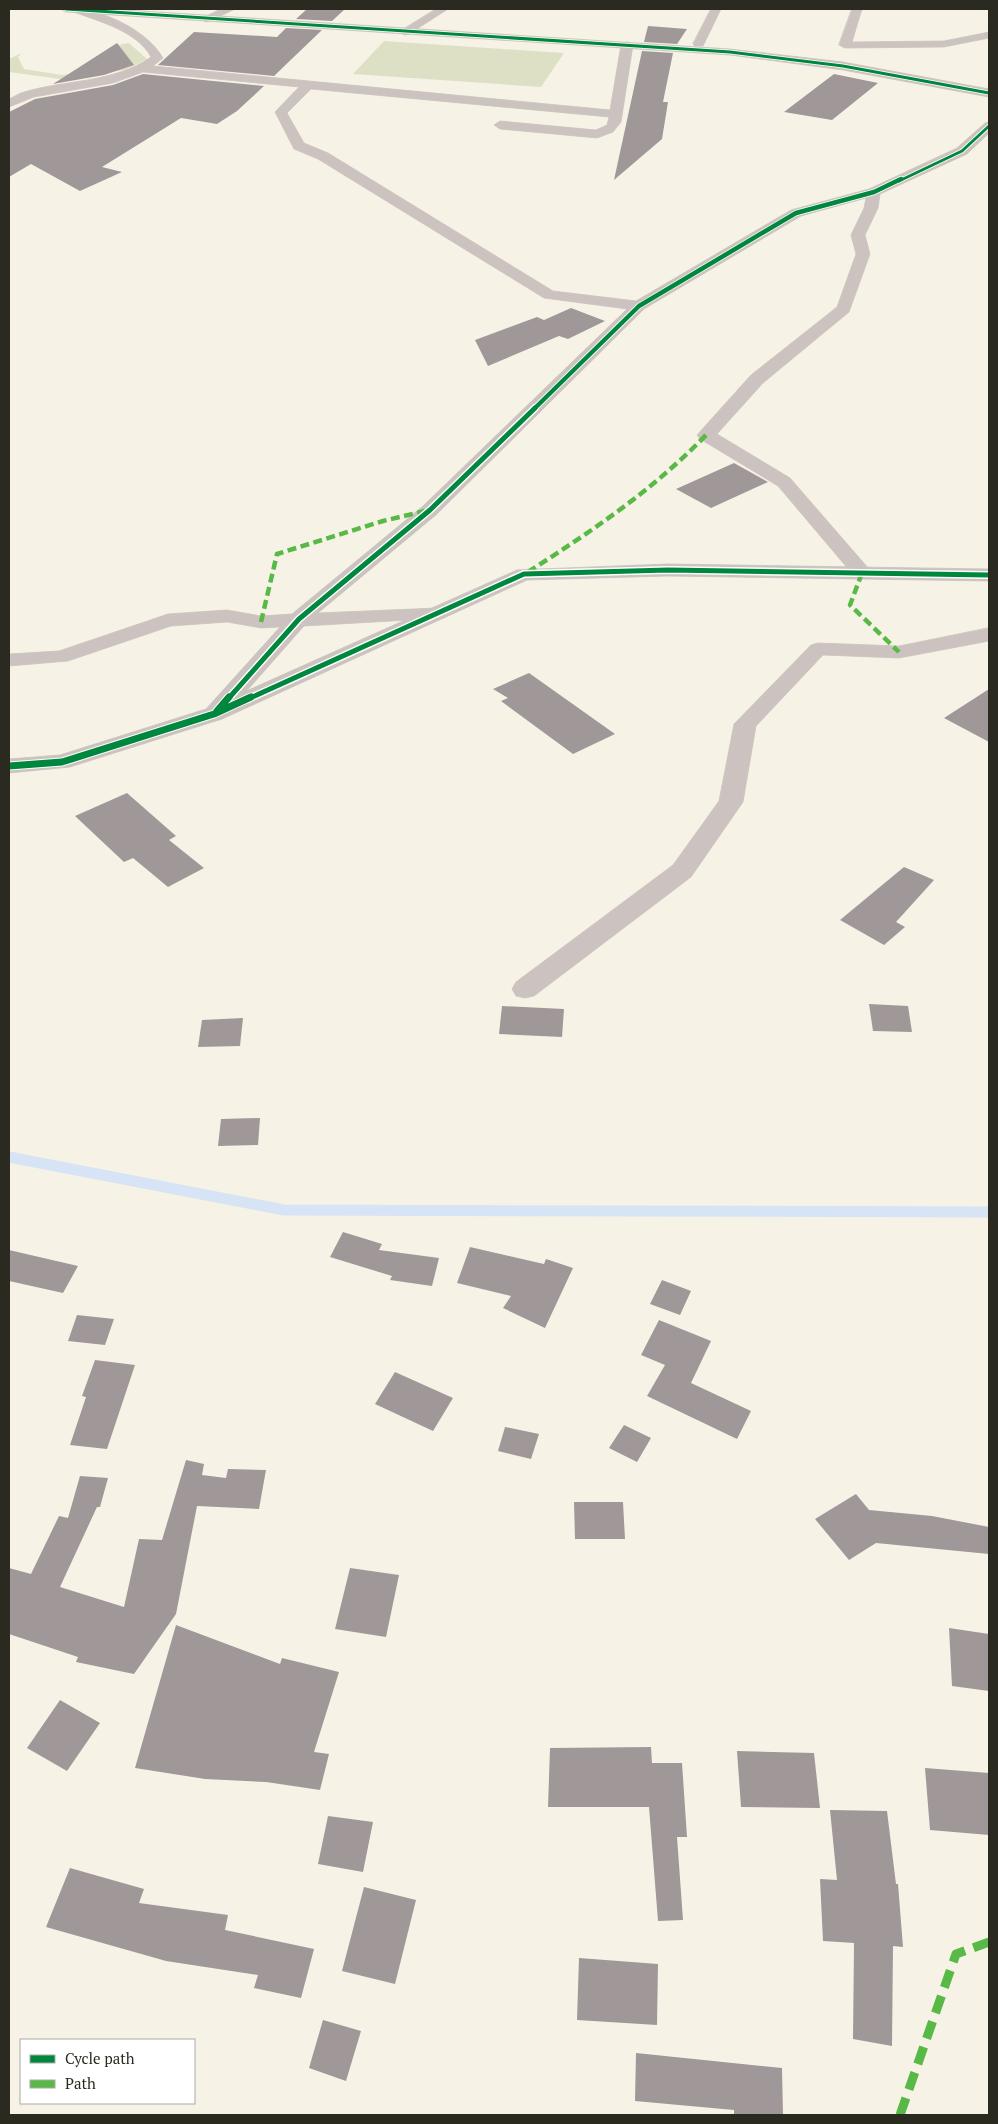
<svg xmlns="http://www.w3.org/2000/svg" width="998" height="2124" viewBox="0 0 998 2124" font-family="'PT Serif',serif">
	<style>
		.green { fill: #dee0c5 }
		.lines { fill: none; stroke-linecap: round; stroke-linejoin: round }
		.stream { stroke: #d6e4f6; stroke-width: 11 }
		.building { fill: #a09799 }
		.minor-casing { stroke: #d0cec4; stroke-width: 1 }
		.tertiary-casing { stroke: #d0cec4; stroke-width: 1 }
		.minor { fill: #ccc2bf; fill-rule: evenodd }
		.tertiary { fill: #ccc2bf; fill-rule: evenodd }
		.quiet-far1 { stroke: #58b947; stroke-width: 4.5; stroke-dasharray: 9 4.5; stroke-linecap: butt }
		.quiet { stroke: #58b947; stroke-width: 9; stroke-dasharray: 18 9; stroke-linecap: butt }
		.cycleway-far3-casing { stroke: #fff; stroke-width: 4.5 }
		.cycleway-far2-casing { stroke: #fff; stroke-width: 6 }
		.cycleway-far1-casing { stroke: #fff; stroke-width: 8 }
		.cycleway-casing { stroke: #fff; stroke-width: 9 }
		.cycleway-far3 { stroke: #00873e; stroke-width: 3 }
		.cycleway-far2 { stroke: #00873e; stroke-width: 4.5 }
		.cycleway-far1 { stroke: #00873e; stroke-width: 5 }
		.cycleway { stroke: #00873e; stroke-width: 7 }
	</style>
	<rect width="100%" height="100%" fill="#f6f3e6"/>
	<path class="green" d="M384,41L564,53L541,87L353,74Z
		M129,43L147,59L125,70L60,79L9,72V59L22,53L18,57L24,69L62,75L106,69L127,57L118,45Z"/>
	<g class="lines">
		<path class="stream" d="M9,1157L284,1210L989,1212"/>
	</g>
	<path class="building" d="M307,9H345L332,21L296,19Z
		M648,26L687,29L677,44L644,42Z
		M286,28L322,30L274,76L158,65L194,32L277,37Z
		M117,43L134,65L104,75L53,84Z
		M642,51L673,53L663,102H668L662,139L614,180Z
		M143,74L264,86L237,111L217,124L181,118L102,167L122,172L80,191L31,164L9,177V112L35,99L113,85Z
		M834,74L878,83L832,120L784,112Z
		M571,308L605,321L568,339L559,336L488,366L475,340L537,317L544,320Z
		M734,463L768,482L711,508L676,489Z
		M529,673L615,734L573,754L501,701L508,698L493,689Z
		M989,689V742L944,718Z
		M127,793L176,836L169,840L204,868L168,887L133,858L124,862L75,816Z
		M904,867L934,880L896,922L905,927L884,945L840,920Z
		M869,1004L908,1006L912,1032L873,1031Z
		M502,1006L564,1009L562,1037L499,1034Z
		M243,1018L240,1046L198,1047L202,1020Z
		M260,1118L258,1145L218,1146L221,1119Z
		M343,1232L382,1244L379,1250L439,1258L432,1286L390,1280L392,1276L330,1257Z
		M470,1247L544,1264L546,1259L573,1268L545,1328L503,1308L511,1296L457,1283Z
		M9,1250L78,1266L63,1293L9,1281Z
		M662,1280L691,1291L680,1315L650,1304Z
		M77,1315L114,1319L105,1345L68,1341Z
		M659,1320L711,1341L691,1383L751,1411L737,1439L647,1396L665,1365L641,1355Z
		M95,1360L135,1365L107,1449L70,1445L86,1397L82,1396Z
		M395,1372L453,1398L433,1431L375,1404Z
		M624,1425L651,1438L637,1462L609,1448Z
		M505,1427L539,1434L531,1459L498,1451Z
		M186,1460L204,1464L202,1475L226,1478L228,1469L266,1470L259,1509L197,1506L176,1614L134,1674L76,1662L78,1657L9,1634V1568L31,1574L59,1516L68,1518L80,1476L108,1478L100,1507H97L60,1587L124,1607L139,1539L162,1540Z
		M856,1494L869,1510L932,1516L989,1527V1554L876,1543L849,1560L815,1519Z
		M574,1502H623L625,1539H575Z
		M350,1568L399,1575L386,1637L335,1629Z
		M176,1625L280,1664L282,1658L339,1672L314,1752L329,1754L320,1790L266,1782L205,1779L135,1768Z
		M949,1628L989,1634V1691L952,1686Z
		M60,1700L100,1723L67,1771L27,1748Z
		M651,1747L652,1763H682L687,1837H677L683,1920L658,1921L649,1807H548L550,1748Z
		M737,1751L814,1753L820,1808L741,1807Z
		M925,1768L989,1773V1835L930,1830Z
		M830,1810L887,1811L896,1884H898L903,1947L893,1946L892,2046L853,2039L854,1943L823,1941L820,1879L837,1880Z
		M328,1816L373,1822L363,1872L318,1864Z
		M70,1868L144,1889L139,1903L228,1915L225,1930L314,1949L301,1998L254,1988L258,1975L166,1961L46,1927Z
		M364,1887L416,1900L395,1984L342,1971Z
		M579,1958L658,1964L657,2025L577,2020Z
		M323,2020L361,2031L346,2081L309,2068Z
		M636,2053L782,2068L783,2115H734V2110L635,2101Z"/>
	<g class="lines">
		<g class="minor-casing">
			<path id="minor" d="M73,9C103,9 148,31 163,58L153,66L610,110L621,45L627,42L631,43L633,45L621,122L613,132L597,138L500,129L494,125L500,121L596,130L607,125L609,117L311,89L287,113L304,143L328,153L553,291L636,301L791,210L869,189L957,148L985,123L989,122V133L967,154L880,194L878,208L865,235L870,254L849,312L763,383L717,434L790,478L869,569L872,573L869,577H855L778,486L700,439L697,435L751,375L837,307L856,254L851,235L864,208L866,198L801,216L644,309L437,514L318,613L437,608L444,610L447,614L444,618L304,626L222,719L214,721L206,719L203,714L206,709L280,627L261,628L227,622L171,626L68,661L9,666V654L59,651L168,614L227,610L261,616L292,614L423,506L627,309L544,298L318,159L294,149L275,112L299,87L143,72L113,83L34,97L9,107V99L21,93C65,79 112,84 151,57C137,31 100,22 74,12Z
				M221,9H235L210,21L206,22L201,19Z
				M436,9H448L409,34L405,35L399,32Z
				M711,9H721L703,46H695L693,44Z
				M852,9H862L852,42L944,41L989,32V38L944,47L845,48L839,45Z
				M989,628V641L899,658L823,655L756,726L743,802L691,877L534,996L525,998L516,996L512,989L516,982L673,865L719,801L734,724L811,645L818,643L899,646Z"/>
		</g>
		<g class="tertiary-casing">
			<path id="tertiary" d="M61,9H112L730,49L843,62L989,89V97L843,70L730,55L66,12Z
				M668,564L989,569V581L668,576L527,580L222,719L70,767L9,773V759L60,755L206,709L517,570Z"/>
		</g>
		<use href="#minor" class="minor"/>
		<use href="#tertiary" class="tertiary"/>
		<path class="quiet-far1" d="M528,572C592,531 653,490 706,435
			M862,573L850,605L899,652
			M261,622L277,554L383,521L425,511"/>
		<path class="quiet" d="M900,2115L956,1954L989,1942"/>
		<g class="cycleway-far3-casing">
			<path id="cycleway-far3" d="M66,9L730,52L843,66L989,93
				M899,181L962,151L989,126"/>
		</g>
		<g class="cycleway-far2-casing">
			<path id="cycleway-far2" d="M534,409L639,306L796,213L874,192L901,179"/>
		</g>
		<g class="cycleway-far1-casing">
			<path id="cycleway-far1" d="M228,699L299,619L430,510L535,408
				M248,699L524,574L668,570L989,575"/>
		</g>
		<g class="cycleway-casing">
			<path id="cycleway" d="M217,711L229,697
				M9,766L62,762L214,714L251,697"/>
		</g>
		<use href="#cycleway-far3" class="cycleway-far3"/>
		<use href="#cycleway-far2" class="cycleway-far2"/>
		<use href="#cycleway-far1" class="cycleway-far1"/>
		<use href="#cycleway" class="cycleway"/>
	</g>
	<rect width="998" height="2124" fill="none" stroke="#2b2a21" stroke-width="20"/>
	<rect x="20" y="2039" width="175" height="65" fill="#ffffff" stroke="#aaaaa6"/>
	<rect x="30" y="2055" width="25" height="8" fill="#00873e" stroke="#aaaaa6"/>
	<text x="65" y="2064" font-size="15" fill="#2b2a21">Cycle path</text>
	<rect x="30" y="2080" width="25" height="8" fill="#58b947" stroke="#aaaaa6"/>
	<text x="65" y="2089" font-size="15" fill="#2b2a21">Path</text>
</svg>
